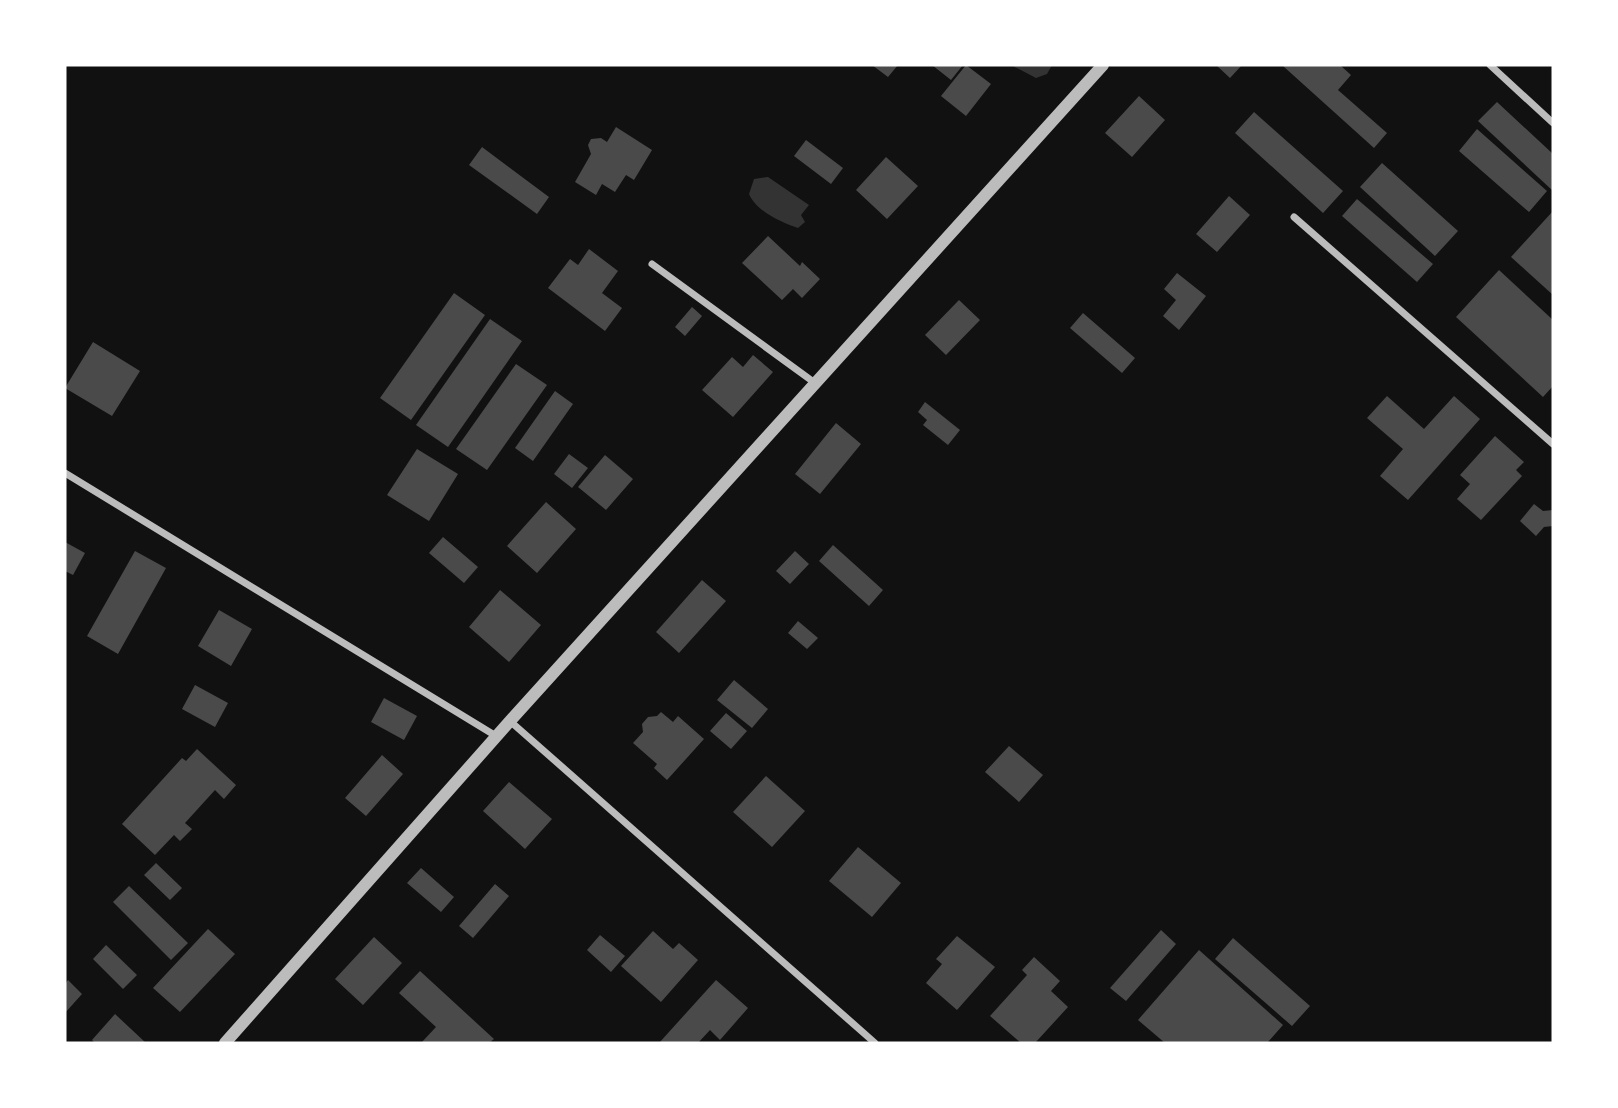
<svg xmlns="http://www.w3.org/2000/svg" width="1618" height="1108" viewBox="0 0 1618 1108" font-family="Figtree,sans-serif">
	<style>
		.water { fill: #333 }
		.building { fill: #4a4a4a }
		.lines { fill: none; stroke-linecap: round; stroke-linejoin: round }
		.minor { stroke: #bcbcbc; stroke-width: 7 }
		.tertiary { stroke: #bcbcbc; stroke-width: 12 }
	</style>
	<rect width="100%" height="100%" fill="#111"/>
	<path class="water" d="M1011,65H1052L1047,74L1036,78Z
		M768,177L809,205L801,215L805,222L798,228C782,223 756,211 749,194L754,179Z"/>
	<path class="building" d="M872,65H898L888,77Z
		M932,65H963L951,80Z
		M966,65L991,84L966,116L941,96Z
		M1216,65H1242L1230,78Z
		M1284,65H1340L1351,75L1338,90L1387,133L1374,148L1283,66Z
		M1139,96L1165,120L1132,157L1105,133Z
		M1497,102L1553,154V191L1478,121Z
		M1254,112L1343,191L1323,213L1235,133Z
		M616,127L652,150L634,180L626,175L615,192L602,184L596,195L575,182L591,154L588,145L591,139L601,138L607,142Z
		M1477,129L1547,191L1529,212L1459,151Z
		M806,140L843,168L831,184L794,156Z
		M482,147L549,197L537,214L469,165Z
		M886,157L918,186L887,219L856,190Z
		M1382,163L1458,231L1435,256L1360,187Z
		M1229,196L1250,215L1217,252L1196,234Z
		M1357,199L1433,264L1417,282L1342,216Z
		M1553,211V295L1511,257Z
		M768,236L800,266L802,262L820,279L802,298L793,289L782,300L742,263Z
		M589,249L618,271L602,293L622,308L605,331L548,288L570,259L578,265Z
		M1499,270L1553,320V386L1543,397L1456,317Z
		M1177,273L1206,296L1179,330L1163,316L1176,300L1164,289Z
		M454,293L485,315L411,420L380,398Z
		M959,300L980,320L946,355L925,335Z
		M692,307L702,316L685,336L675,327Z
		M1083,313L1135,358L1122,373L1070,328Z
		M490,319L522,341L448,447L416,425Z
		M93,342L140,371L112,416L65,388Z
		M753,355L773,372L733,417L702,390L732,357L743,367Z
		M516,364L547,385L487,470L456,449Z
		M555,391L573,404L533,461L515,448Z
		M1387,396L1424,429L1454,396L1480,419L1408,500L1380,476L1403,449L1367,418Z
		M925,402L960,430L948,445L923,425L927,420L918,412Z
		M836,423L861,444L820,494L795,474Z
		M1495,436L1524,462L1516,470L1522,476L1481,520L1457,499L1470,484L1460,475Z
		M417,449L458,474L429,521L387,495Z
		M569,454L588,468L572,488L554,474Z
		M605,455L633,479L606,510L578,487Z
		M546,502L576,529L537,573L507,546Z
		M1534,504L1543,511L1553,510V526L1544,527L1536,536L1520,521Z
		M443,537L478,567L464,583L429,553Z
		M65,542L85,553L73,575L65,571Z
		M833,545L883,590L869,606L819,561Z
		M135,551L166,568L118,654L87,636Z
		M795,551L809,564L790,584L776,571Z
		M702,580L726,601L679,653L656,632Z
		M500,590L541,625L509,662L469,627Z
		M219,610L252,629L231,666L198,646Z
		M798,621L818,638L807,649L788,633Z
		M734,680L768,709L752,728L717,700Z
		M195,685L228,703L215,727L182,709Z
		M384,698L417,716L404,740L371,722Z
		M661,712L673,722L678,716L704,739L667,780L654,768L657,764L633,743L643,732L642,724L648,717L657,716Z
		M726,713L747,731L731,749L710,731Z
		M1009,746L1043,775L1019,802L985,772Z
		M197,749L236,785L224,799L215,790L185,823L192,829L180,841L174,835L155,855L122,824L182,758L186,761Z
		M382,755L403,774L366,816L345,798Z
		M766,776L805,811L772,847L733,812Z
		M509,782L552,819L525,849L483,811Z
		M858,847L901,883L872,917L829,881Z
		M156,863L182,888L170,900L144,875Z
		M421,868L454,897L441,912L407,883Z
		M495,884L509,896L473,938L459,926Z
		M129,886L188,943L171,960L113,902Z
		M208,929L235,954L180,1012L153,988Z
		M1161,930L1176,944L1126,1001L1110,988Z
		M653,931L673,949L679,943L698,960L661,1002L621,966Z
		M600,935L625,956L611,972L587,950Z
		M957,936L995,967L957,1010L926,983L942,964L936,959Z
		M374,937L402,963L363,1005L335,979Z
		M1233,938L1310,1006L1292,1026L1215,959Z
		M106,945L137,975L123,989L93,959Z
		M1199,950L1283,1025L1267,1043H1165L1138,1020Z
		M1034,957L1060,981L1051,991L1068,1007L1035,1043H1021L990,1016L1027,975L1022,970Z
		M420,971L494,1039L489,1043H421L436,1027L399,993Z
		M68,980L82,994L65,1013V984Z
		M716,980L748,1008L720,1040L710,1030L698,1043H659Z
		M115,1014L146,1043H95L92,1040Z"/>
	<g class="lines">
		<path class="minor" d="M1490,65L1553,123
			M1294,217L1553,444
			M652,264L815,383
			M65,473L496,736
			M510,721L875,1043"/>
		<path class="tertiary" d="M225,1043L510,721L1103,65"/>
	</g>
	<rect width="1618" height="1108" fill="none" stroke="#ffffff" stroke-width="133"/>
</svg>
